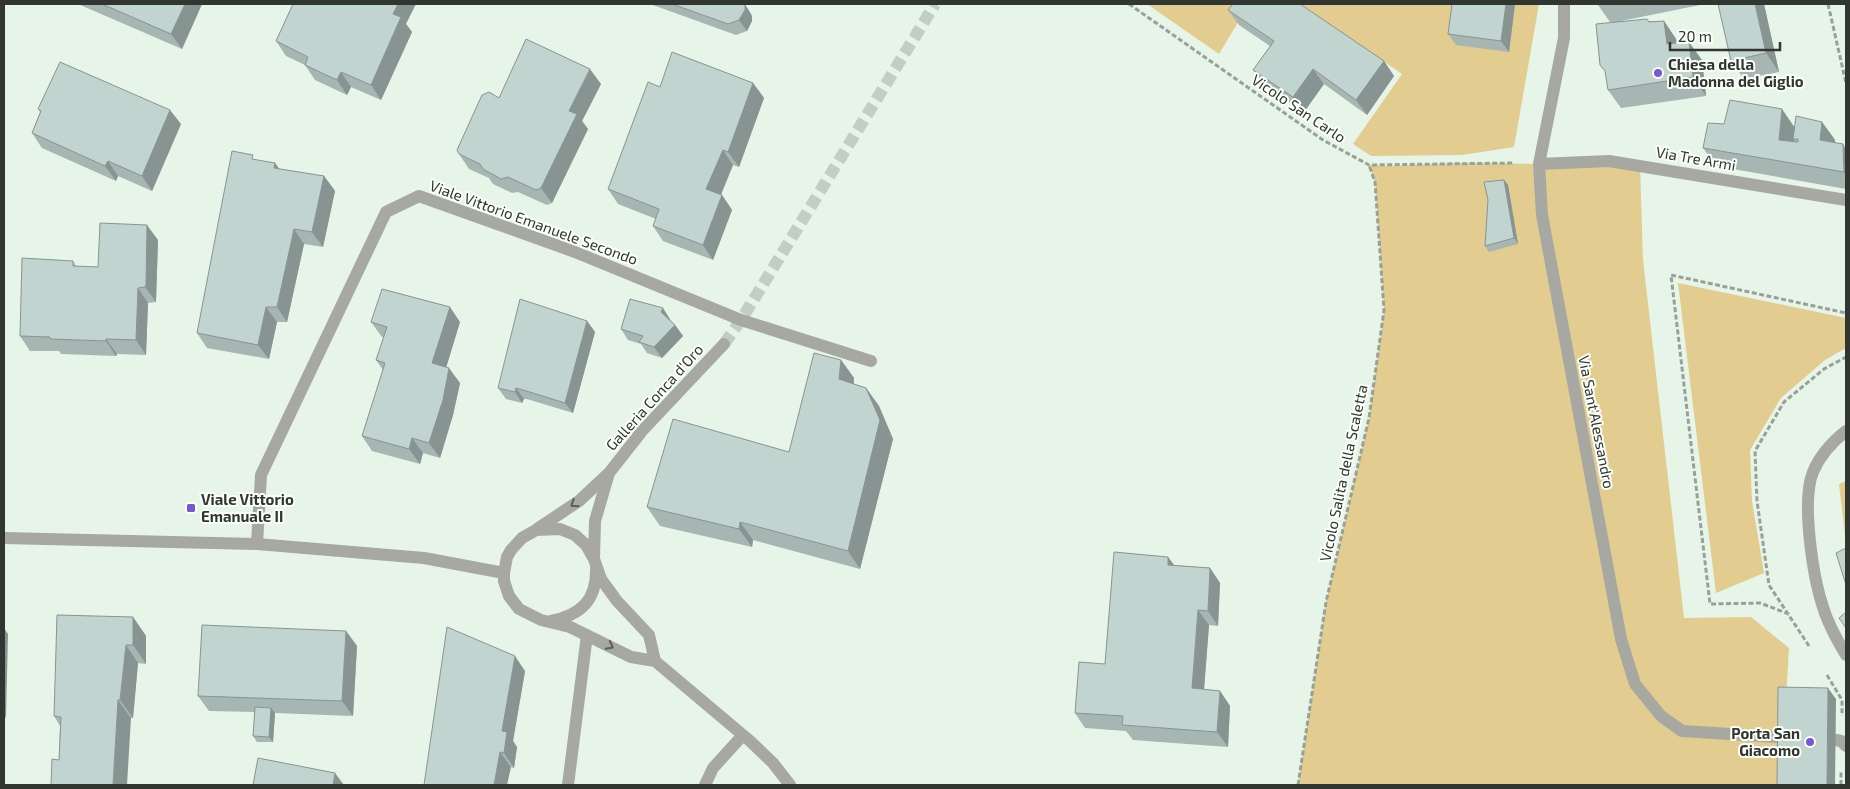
<svg xmlns="http://www.w3.org/2000/svg" width="1850" height="789" viewBox="0 0 1850 789" font-family="'Exo 2',sans-serif">
	<style>
		.green { fill: #e2cc90 }
		.lines { fill: none; stroke-linecap: round; stroke-linejoin: round }
		.minor-tunnel { stroke: #c3cec3; stroke-width: 12; stroke-dasharray: 12 6; stroke-linecap: butt }
		.path { stroke: #97a198; stroke-width: 3; stroke-dasharray: 5 2.5; stroke-linecap: butt }
		.minor { stroke: #a6a8a1; stroke-width: 12 }
		.wall { fill: #a7b6b2 }
		.shaded-wall { fill: #889491 }
		.building { fill: #c2d4cf; stroke: #889491 }
		.oneway { stroke: #5a5e58 }
		.poi-dot { fill: #7559d3; stroke: #fafffa; stroke-width: 2 }
		.labels { text-anchor: middle; dominant-baseline: central; stroke-width: 4; stroke-linejoin: round; paint-order: stroke }
		.poi-label { font-size: 15px; font-weight: bold; fill: #313631; stroke: #fafffa; text-anchor: start }
		.street-label { font-size: 15px; fill: #313631; stroke: #fafffa }
	</style>
	<rect width="100%" height="100%" fill="#e7f4e8"/>
	<path class="green" d="M1147,4H1249L1219,54Z
		M1300,4H1539L1514,147L1462,155L1371,156L1353,144L1402,74Z
		M1459,163L1640,165L1643,260L1684,618L1751,617L1789,648L1786,698L1785,785H1298L1326,602L1369,418L1384,310L1375,182L1369,165L1389,166Z
		M1678,283L1846,318V348L1825,360L1781,398L1750,450L1752,501L1764,573L1716,593Z
		M1846,481V544L1839,484Z"/>
	<g class="lines">
		<path class="minor-tunnel" d="M724,344L743,317L935,4"/>
		<path class="path" d="M1129,4L1323,140L1369,165L1514,163
			M1828,4L1846,83
			M1789,614L1760,603L1710,604L1671,275L1846,313
			M1809,646L1769,585L1757,501L1755,451L1784,402L1824,369L1846,357
			M1827,675L1842,700V716
			M1298,785L1326,602L1369,418L1384,310L1375,182L1369,165
			M1841,785V770"/>
		<path class="minor" d="M1564,4V38L1539,164L1542,215L1621,639L1635,684L1661,716L1682,731L1777,737
			M1539,164L1609,161L1846,200
			M1846,431C1832,442 1820,455 1813,472C1801,501 1813,577 1823,607C1828,624 1837,640 1846,655
			M537,529L579,501L609,473L642,431L724,344
			M4,538L257,544L424,558L504,573
			M257,544L261,475L386,212L419,196L575,252L741,320L871,361
			M594,558L595,521L609,473
			M551,621C581,615 597,600 596,568
			M655,661L649,635L617,601L601,579L594,559L586,545L575,535L560,529L536,530L522,538L511,550L507,557L504,573V581L509,596L519,609L541,620L570,627L631,657L655,661L750,741L773,763L790,785
			M1836,740L1841,741L1846,746
			M568,785L587,635
			M705,785L713,768L743,735"/>
	</g>
	<path class="wall" d="M78,4H202L182,49Z
		M650,4H745L752,16V21L747,31L736,35Z
		M1452,4H1515L1509,52L1456,45L1448,34Z
		M1597,4H1705L1621,21H1664L1676,39L1677,43L1702,60L1706,96L1621,108L1608,90L1610,22L1598,5Z
		M1764,4L1779,72L1744,79L1731,61Z
		M1228,10L1384,61L1394,76L1367,115L1324,84L1304,112L1263,85L1253,70L1270,46L1239,25Z
		M406,24L412,32L381,100L351,87L347,95L315,80L305,65L286,56L276,41Z
		M753,83L764,98L739,167L733,165L721,195H722L732,210L713,260L663,241L653,226L656,219L618,204L608,189L660,87Z
		M601,84L582,121L588,129L552,203L547,205L518,192L512,193L493,184L489,178L469,169L459,154L499,98Z
		M38,109L181,124L152,191L118,176L116,181L42,148L32,133L40,112Z
		M1822,122L1835,140V143L1846,149V189L1716,166L1703,148L1794,127Z
		M256,160L275,163L279,169L324,176L335,191L323,247L304,244L287,322H277L269,359L207,348L197,333Z
		M1504,180L1508,185L1518,244L1489,252L1485,246Z
		M158,240L156,300V302L148,303L146,355L117,354L116,356L61,354L59,351H30L20,336L73,261L76,266L98,267Z
		M670,319V320L675,325L683,336L662,358L647,353L641,344L628,340L621,329Z
		M587,321L595,332L573,413L527,399H524L522,403L506,399L498,388Z
		M371,322H460L446,367L460,383L453,415L440,458L423,453L420,464L372,451L362,436L383,370L376,360L384,337H382Z
		M841,360L854,378V384L866,388L879,406L893,439L860,569L753,540L752,547L660,526L647,507L789,452Z
		M1168,557L1174,565L1210,568L1220,583L1218,626L1209,625L1204,689L1220,691L1230,706L1228,747L1133,740L1126,731L1085,728L1075,713L1105,664Z
		M133,617L146,636V664L138,663L133,718H131L59,760L60,726L54,716Z
		M346,631L357,646L353,716L275,713L273,742H257L253,736L255,712L209,711L198,696Z
		M525,671L513,741L517,747L514,768L511,767L424,785Z"/>
	<path class="shaded-wall" d="M185,4H202L182,49L171,34Z
		M398,4H416L406,24L412,32L381,100L371,85L393,14Z
		M744,4L748,9L752,16V21L747,31L739,20Z
		M1506,4H1515L1509,52L1501,41Z
		M1755,4H1764L1779,72L1766,53Z
		M1664,21L1676,39L1680,63L1667,44Z
		M1689,42L1702,60L1706,96L1693,77Z
		M1384,61L1394,76L1367,115L1356,100Z
		M590,69L601,84L582,121L588,129L552,203L541,188L569,111Z
		M1313,69L1324,84L1304,112L1293,97Z
		M341,72L351,87L347,95L337,80Z
		M753,83L764,98L739,167L728,152Z
		M1782,109L1795,128L1793,139L1794,140L1791,158L1779,140Z
		M170,110L181,124L152,191L142,176Z
		M1822,122L1835,140L1833,158L1820,140Z
		M1843,144L1846,149V175L1844,172Z
		M723,150L733,165L717,204L706,189Z
		M108,161L118,176L116,181L105,166Z
		M275,163L286,178L274,168Z
		M324,176L335,191L323,247L312,232Z
		M1504,180L1508,185L1518,244L1514,238Z
		M722,195L732,210L713,260L703,245Z
		M147,225L158,240L156,302L145,287Z
		M294,229L304,244L287,322L277,307Z
		M138,288L148,303L146,355L136,340Z
		M266,307L277,322L269,359L258,345Z
		M450,307L460,322L443,378L432,363Z
		M663,308L670,319L669,323L661,312Z
		M587,321L595,332L573,413L565,403Z
		M675,325L683,336L662,358L654,347Z
		M106,339L117,354L116,356L106,341Z
		M841,360L854,378L852,397L839,379Z
		M449,368L460,383L453,415L440,458L429,443Z
		M516,388L524,399L522,403L515,392Z
		M866,388L879,406L893,439L860,569L848,551Z
		M412,438L423,453L420,464L409,449Z
		M740,522L753,540L752,547L739,529Z
		M1168,557L1179,572L1168,565Z
		M1210,568L1220,583L1218,626L1208,611Z
		M1198,610L1209,625L1203,703L1192,688Z
		M133,617L146,636V664L133,645Z
		M4,628L8,634L6,718L4,715Z
		M346,631L357,646L353,716L342,701Z
		M126,645L138,663L133,718L120,700Z
		M515,656L525,671L513,741L517,747L514,768L504,753L502,731Z
		M1828,688L1836,699L1835,785H1827Z
		M1220,691L1230,706L1228,747L1217,732Z
		M118,700L131,718L127,785H113Z
		M271,708L275,713L273,742L269,737Z
		M500,752L511,767L507,785H494Z
		M335,773L344,785H333Z"/>
	<path class="building" d="M102,4H185L171,34Z
		M293,4H398L393,14L401,17L371,85L341,72L337,80L305,65L308,57L276,41Z
		M672,4H744L745,5V10L739,20L728,24Z
		M1233,4H1300L1384,61L1356,100L1313,69L1293,97L1253,70L1274,41L1228,10Z
		M1452,4H1506L1501,41L1448,34Z
		M1718,4H1755L1766,53L1731,61Z
		M1647,19L1649,22L1664,21L1667,44L1689,42L1693,77L1608,90L1605,71L1600,65L1596,24Z
		M526,39L590,69L569,111L577,114L541,188L536,190L508,177L501,179L483,169L480,164L459,154L457,150L482,95L489,92L499,98Z
		M672,52L753,83L728,152L723,150L706,189L722,195L703,245L653,226L659,209L608,189L648,82L660,87Z
		M60,62L170,110L142,176L108,161L105,166L32,133L41,111L38,109Z
		M1730,100L1782,109L1779,140L1798,142V139H1793L1796,116L1822,122L1820,140L1843,144L1844,172L1703,148L1708,123L1724,124Z
		M232,151L253,155L252,159L275,163L274,168L324,176L312,232L294,229L277,307H266L258,345L197,333Z
		M1504,180L1514,238L1485,246L1488,200L1484,182Z
		M100,223L147,225L146,285L145,287L138,288L136,340L106,339V341L50,339V337L20,336L22,258L73,261V266L98,267Z
		M382,289L450,307L432,363L449,368L443,400L429,443L412,438L409,449L362,436L385,363L376,360L387,327L371,322Z
		M520,299L587,321L565,403L520,389L516,388L515,392L498,388Z
		M630,299L663,308L661,312L675,325L654,347L639,342L643,336L621,329Z
		M814,353L841,360L839,379L866,388L880,420L848,551L740,522L739,529L647,507L673,419L789,452Z
		M1846,548V585L1836,553Z
		M1114,552L1168,557V565L1210,568L1208,611L1198,610L1192,688L1220,691L1217,732L1122,725L1123,716L1075,713L1079,662L1105,664Z
		M1846,612V628L1839,618Z
		M57,615L133,617V645H126L120,700H118L113,785H51L52,759L59,760L61,717L54,716Z
		M202,625L346,631L342,701L198,696Z
		M447,627L515,656L502,731L507,732L504,753L500,752L494,785H424Z
		M1778,687L1828,688L1827,785H1777Z
		M255,707L271,708L269,737L253,736Z
		M258,758L335,773L333,785H253Z"/>
	<defs><path id="oneway-chevron" d="M-2-3.5L2.5 0L-2 3.5" fill="none" stroke-width="1.6" stroke-linecap="round" stroke-linejoin="round" transform="scale(1.25)"/></defs>
	<g class="oneway">
		<use href="#oneway-chevron" transform="translate(574 504) rotate(146)"/>
		<use href="#oneway-chevron" transform="translate(610 646) rotate(27)"/>
	</g>
	<g class="poi-dot">
		<circle cx="1658" cy="73" r="5"/>
		<rect x="186" y="503" width="10" height="10" rx="2.5"/>
		<circle cx="1810" cy="742" r="5"/>
	</g>
	<g class="labels">
		<g class="poi-label">
			<text x="1668" y="64">Chiesa della<tspan x="1668" dy="17">Madonna del Giglio</tspan></text>
			<text x="201" y="499">Viale Vittorio<tspan x="201" dy="17">Emanuale II</tspan></text>
			<text x="1800" y="733" text-anchor="end">Porta San<tspan x="1800" dy="17">Giacomo</tspan></text>
		</g>
		<g class="street-label">
			<text transform="translate(1299 108) rotate(34)">Vicolo San Carlo</text>
			<text transform="translate(1696 158) rotate(10)">Via Tre Armi</text>
			<text transform="translate(534 222) rotate(20)">Viale Vittorio Emanuele Secondo</text>
			<text transform="translate(654 397) rotate(-48)">Galleria Conca d'Oro</text>
			<text transform="translate(1597 422) rotate(79)">Via Sant'Alessandro</text>
			<text transform="translate(1343 473) rotate(-78)">Vicolo Salita della Scaletta</text>
		</g>
	</g>
	<rect width="1850" height="789" fill="none" stroke="#313631" stroke-width="10"/>
	<path d="M1670 42v8h110v-8" fill="none" stroke="#313631" stroke-width="2.5"/>
	<text x="1678" y="42" font-size="15" fill="#313631" stroke="#fafffa" stroke-width="4" paint-order="stroke">20 m</text>
</svg>
